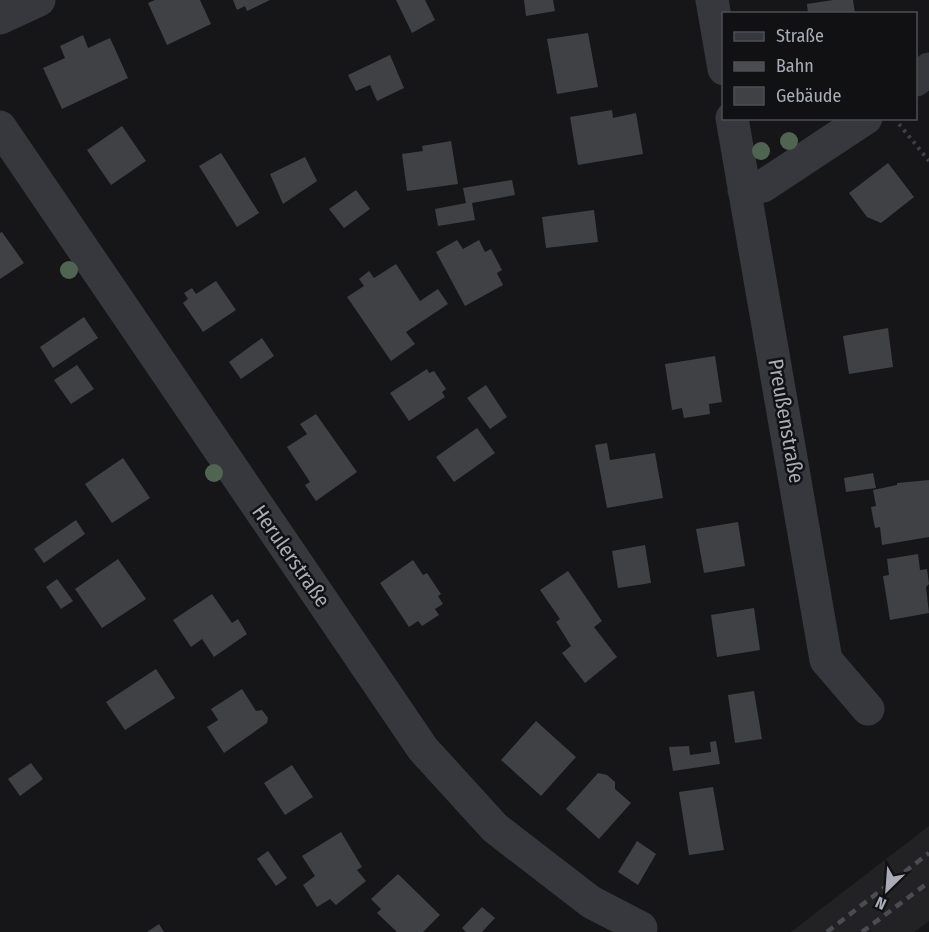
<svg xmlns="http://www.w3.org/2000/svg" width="929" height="932" viewBox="0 0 929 932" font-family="'Fira Sans Condensed',sans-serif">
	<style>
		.built { fill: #222225 }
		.building { fill: #404145 }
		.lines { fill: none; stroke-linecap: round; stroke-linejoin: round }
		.path { stroke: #3d3f44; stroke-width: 4; stroke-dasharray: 3 4.5; stroke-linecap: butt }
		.street { stroke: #37383d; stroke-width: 33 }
		.rail { stroke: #4a4c52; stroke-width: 4.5; stroke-dasharray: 8 6; stroke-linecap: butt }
		.tree { fill: #506452 }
		.labels { text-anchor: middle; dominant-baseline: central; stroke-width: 5; stroke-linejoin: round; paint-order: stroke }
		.street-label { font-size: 21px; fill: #a8adb8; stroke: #111113 }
	</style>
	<rect width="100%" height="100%" fill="#161618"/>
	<path class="built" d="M929,826V921L914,932H791Z"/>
	<path class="building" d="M155,0H200L211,24L167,45L148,3Z
		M233,0H270L247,11L245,6L237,10Z
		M396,0H425L435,20L412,33Z
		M524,0H553L555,11L526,16Z
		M833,0H853L855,14H808L807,4Z
		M588,33L598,87L557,94L547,39Z
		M83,35L88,48L110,38L128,78L62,109L43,68L65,58L60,46Z
		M390,55L404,88L377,101L370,85L356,91L348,75Z
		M612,110L613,118L636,113L643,154L578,165L570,117Z
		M122,126L146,161L111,185L87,150Z
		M451,141L458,184L407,191L402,154L423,151L422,146Z
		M221,153L259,213L237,227L199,166Z
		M305,157L317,181L283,204L270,174Z
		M888,163L914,197L881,223L867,217L849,193Z
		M512,180L515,195L472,203L475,220L438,226L435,209L466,203L463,188Z
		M356,190L370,209L344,228L329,209Z
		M594,210L598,242L546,248L542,217Z
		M2,232L24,263L0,279V233Z
		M457,240L463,249L479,240L485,252L491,249L502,270L497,273L503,285L465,306L436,252Z
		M396,264L420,301L438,289L448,304L406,332L415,344L391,361L347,297L364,286L359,279L369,271L374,278Z
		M216,281L236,310L203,332L183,303L188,299L184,293L192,288L196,294Z
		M84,317L98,338L53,368L40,347Z
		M888,328L893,367L849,374L843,336Z
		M262,338L274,356L241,379L229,362Z
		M715,356L722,402L709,404L710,414L684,418L682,408L672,410L665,364Z
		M77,365L94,389L71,404L54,380Z
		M427,369L429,373L434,371L446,389L442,392L445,397L409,421L390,393Z
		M486,385L507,417L490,429L467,398Z
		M316,414L357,472L316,501L305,485L310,482L287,447L307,434L300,424Z
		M477,428L495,453L454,482L436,457Z
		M607,443L610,460L655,453L663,498L607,508L595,445Z
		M123,458L150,498L112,523L85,484Z
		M873,473L876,488L846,492L844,478Z
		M929,480V537L882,545L880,527L875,528L873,518L871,507L876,506L873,490L897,485V483Z
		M76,520L85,534L44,563L34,549Z
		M738,522L745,566L704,573L696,529Z
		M645,545L651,583L618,588L612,551Z
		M918,554L920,570L927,569L929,584L926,587L929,613L890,620L883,576L889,575L887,559Z
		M118,559L146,599L102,628L75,589Z
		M413,560L423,575L427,573L441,594L438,596L443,604L435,609L439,615L422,626L418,621L409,627L380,583Z
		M568,571L602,621L594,627L617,657L585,683L562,653L571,646L556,622L560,619L540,590Z
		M57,579L73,601L61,609L46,587Z
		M212,594L232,623L238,619L247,634L214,657L202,639L191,647L173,620Z
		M754,608L760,650L717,657L711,615Z
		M156,669L175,698L125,730L106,702Z
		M242,689L256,711L262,710L268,718L267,723L224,753L207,727L218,720L211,709Z
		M754,691L762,739L735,743L728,695Z
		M536,721L576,757L541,796L501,760Z
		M716,741L720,764L673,771L669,747L689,746L690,755L711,752L710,742Z
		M31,763L43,779L20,796L8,779Z
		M292,765L313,797L285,815L264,783Z
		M598,773L607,775L615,782V789L631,803L599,839L566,809Z
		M713,787L724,850L689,855L679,792Z
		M341,832L362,867L357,870L366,881L336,905L330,899L317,907L303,885L315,876L302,856Z
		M637,841L656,854L638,885L618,872Z
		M268,851L287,878L276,886L257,859Z
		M398,874L440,915L423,932H397L377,913L381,909L371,899Z
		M482,907L495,918L482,932H466L462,928Z
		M159,924L164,932H147Z"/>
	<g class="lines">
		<path class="path" d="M899,124L929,161"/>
		<path class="street" d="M712,0L724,69
			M0,18L39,0
			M916,80L929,69
			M732,118L826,660L868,709
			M0,127L423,749L495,828L591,902L641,928
			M744,190L763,186L866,118"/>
		<path class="rail" d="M827,932L929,853
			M862,932L929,882"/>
	</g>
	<g class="tree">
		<circle cx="789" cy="141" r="9"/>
		<circle cx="761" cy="151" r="9"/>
		<circle cx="69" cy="270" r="9"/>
		<circle cx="214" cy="473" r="9"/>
	</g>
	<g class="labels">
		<g class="street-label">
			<text transform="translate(786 421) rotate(80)">Preußenstraße</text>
			<text transform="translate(291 556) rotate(55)">Herulerstraße</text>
		</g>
	</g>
	<rect x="722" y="12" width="195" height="108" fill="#111113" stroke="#4d4f55" stroke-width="1.5"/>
	<rect x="734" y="32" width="30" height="9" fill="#37383d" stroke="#4d4f55" stroke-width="1.5"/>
	<text x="776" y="42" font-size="18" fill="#a8adb8">Straße</text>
	<rect x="734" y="62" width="30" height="9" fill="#4a4c52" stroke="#4d4f55" stroke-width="1.5"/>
	<text x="776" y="72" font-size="18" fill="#a8adb8">Bahn</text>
	<rect x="734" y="87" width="30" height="18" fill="#404145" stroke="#4d4f55" stroke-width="1.5"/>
	<text x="776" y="102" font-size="18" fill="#a8adb8">Gebäude</text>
	<g transform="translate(887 890) rotate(205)" stroke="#111113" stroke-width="4.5" paint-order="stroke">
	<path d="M0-4.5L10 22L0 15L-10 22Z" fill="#a8adb8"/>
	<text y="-9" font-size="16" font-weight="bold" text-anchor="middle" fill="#a8adb8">N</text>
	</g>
</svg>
